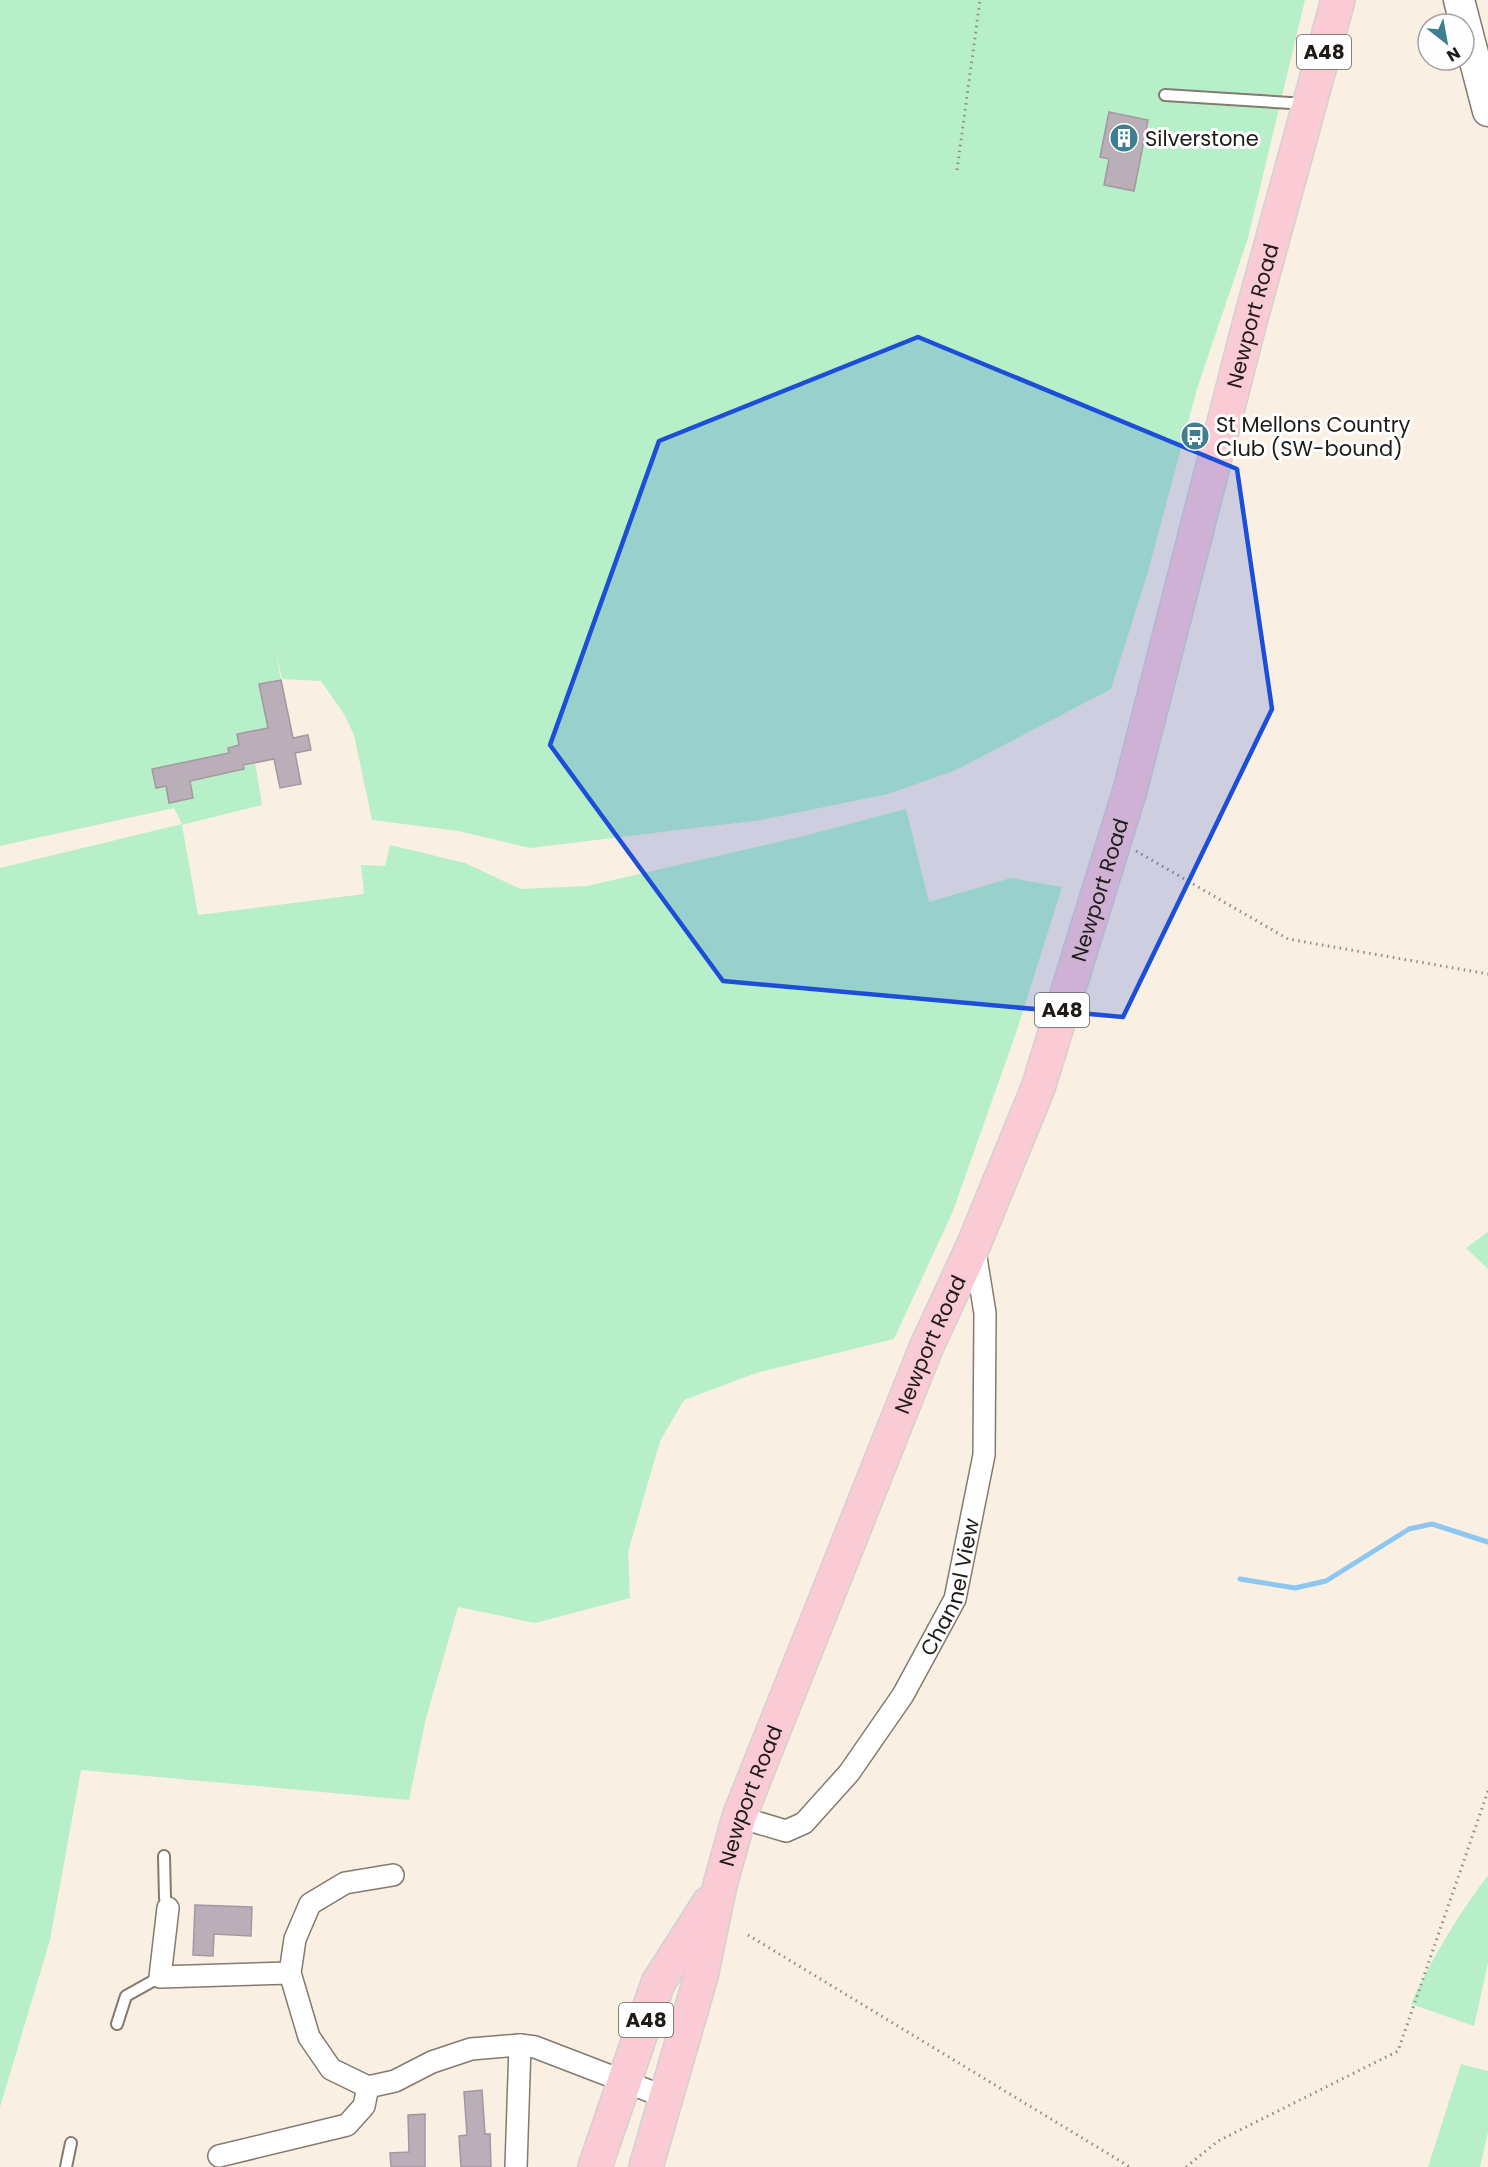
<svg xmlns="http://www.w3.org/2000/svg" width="1488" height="2167" viewBox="0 0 1488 2167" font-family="Poppins,sans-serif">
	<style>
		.green { fill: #b7f0c8 }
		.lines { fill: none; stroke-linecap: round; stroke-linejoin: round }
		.stream { stroke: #8dc7f1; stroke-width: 5 }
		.building { fill: #baaeb8; stroke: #a398a2; stroke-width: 1.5 }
		.lane-casing { stroke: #837b70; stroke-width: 14 }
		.street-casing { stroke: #837b70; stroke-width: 24 }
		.secondary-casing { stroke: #837b70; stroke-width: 33 }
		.primary-casing { stroke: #d2d2d1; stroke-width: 36 }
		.path { stroke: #938d84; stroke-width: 3; stroke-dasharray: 1.5 4.5; stroke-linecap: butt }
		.lane { stroke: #fff; stroke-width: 10 }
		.street { stroke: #fff; stroke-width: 21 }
		.secondary { stroke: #fff; stroke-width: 30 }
		.primary { stroke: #facad5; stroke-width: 33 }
		.marked { fill: #1d4ed8; fill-opacity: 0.2; stroke: #1d4ed8; stroke-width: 4.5; stroke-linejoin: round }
		.labels { text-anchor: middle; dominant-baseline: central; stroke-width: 6; stroke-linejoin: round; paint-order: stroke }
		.shield { fill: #fefefe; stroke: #62605d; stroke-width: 1.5 }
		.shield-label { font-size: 20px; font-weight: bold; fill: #1f1c18 }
		.poi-label { font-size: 21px; fill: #1f1c18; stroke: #fefefe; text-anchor: start }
		.street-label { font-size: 21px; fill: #1f1c18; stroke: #fefefe }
	</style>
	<rect width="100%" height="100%" fill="#f9efe3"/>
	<path class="green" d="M0,0H1305L1248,238L1197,389L1147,575L1111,689L956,770L888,794L761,820L530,848L458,831L372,820L354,735L344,714L321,681L282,679L276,653L281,680L260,684L268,728L237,734L239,745L228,748L229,753L152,769L156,788L166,786L170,802L193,798L190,781L243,769V766L255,763L262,805L182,825L198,915L364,894L361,865L385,866L390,845L465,863L521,889L587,886L796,838L906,809L929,902L1011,878L1062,887L1017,1030L953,1211L894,1339L756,1373L684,1400L660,1441L628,1552L630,1598L535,1623L458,1607L426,1718L409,1800L81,1770L50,1940L0,2107V868L182,824L174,808L0,846Z
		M1488,1232V1269L1466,1248Z
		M1488,1875V1963L1474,2026L1411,2004C1432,1958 1458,1915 1488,1875Z
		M1461,2064L1488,2071V2132L1480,2167H1428Z"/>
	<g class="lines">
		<path class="stream" d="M1240,1579L1295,1588L1326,1581L1409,1529L1432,1524L1488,1542"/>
	</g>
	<path class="building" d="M1109,112L1148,120L1134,191L1104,185L1109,159L1100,157Z
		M281,680L293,738L308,735L311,750L295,753L301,784L280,788L274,759L243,765L244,769L190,781L193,798L169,803L166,786L156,788L152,769L229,753L228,748L239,745L237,734L268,728L259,684Z
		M195,1905L252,1907L251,1936L214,1934L213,1956L193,1955Z
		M482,2090L485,2134H490L491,2167H461L459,2136L467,2135L464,2092Z
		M425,2114V2167H391L390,2153L409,2152L408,2115Z"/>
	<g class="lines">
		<g class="lane-casing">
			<path id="lane" d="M1165,95L1307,104
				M164,1856L165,1898L168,1908
				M117,2024L126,1996L160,1977
				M66,2167L71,2143"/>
		</g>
		<g class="street-casing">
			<g id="street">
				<path id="s1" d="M739,1817L786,1831L804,1823L849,1773L903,1695L955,1599L984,1455L985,1313L974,1245"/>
				<path d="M168,1908L160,1977L290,1973"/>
				<path d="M368,2087L331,2069L309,2037L290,1973L295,1939L310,1904L345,1883L393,1875"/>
				<path d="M219,2156L347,2125L364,2106L368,2087L395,2081L432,2062L471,2049L520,2045L535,2047L665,2097"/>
				<path d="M516,2167L520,2045"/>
			</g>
		</g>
		<g class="secondary-casing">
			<path id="secondary" d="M1459,0L1488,111"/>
		</g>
		<g class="primary-casing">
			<g id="primary">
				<path d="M595,2167L658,1983L709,1903"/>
				<path id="s2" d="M646,2167L701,1976L720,1885L739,1817L926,1348L974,1244L1038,1088L1130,790L1249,325L1338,0"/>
			</g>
		</g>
		<path class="path" d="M957,170L980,0
			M1136,851L1288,939L1488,974
			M748,1935L1130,2167
			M1186,2167L1218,2141L1398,2051L1488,1791"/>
		<use href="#lane" class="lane"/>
		<use href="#street" class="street"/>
		<use href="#secondary" class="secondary"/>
		<use href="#primary" class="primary"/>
	</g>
	<path class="marked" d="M918,337L1237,469L1272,709L1123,1017L723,981L550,745L659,441Z"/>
	<defs>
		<g id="building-disc" transform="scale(1.5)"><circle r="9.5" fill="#3d7f90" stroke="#fefefe"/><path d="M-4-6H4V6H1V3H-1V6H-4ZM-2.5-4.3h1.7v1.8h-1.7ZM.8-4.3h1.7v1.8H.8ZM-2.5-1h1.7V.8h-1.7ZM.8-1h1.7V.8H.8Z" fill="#fff"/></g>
		<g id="bus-disc" transform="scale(1.5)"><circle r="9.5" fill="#3d7f90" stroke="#fefefe"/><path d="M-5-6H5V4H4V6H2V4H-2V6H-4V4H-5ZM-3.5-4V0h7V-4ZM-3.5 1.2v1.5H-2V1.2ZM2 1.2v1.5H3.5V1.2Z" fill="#fff"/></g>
	</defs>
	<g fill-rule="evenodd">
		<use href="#building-disc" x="1124" y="138"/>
		<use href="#bus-disc" x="1195" y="436"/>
	</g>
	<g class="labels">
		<g class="shield">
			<rect x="1297" y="35" width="54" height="34" rx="4.5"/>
			<rect x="1035" y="993" width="54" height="34" rx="4.5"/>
			<rect x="619" y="2003" width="54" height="34" rx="4.5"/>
		</g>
		<g class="shield-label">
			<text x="1324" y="52">A48</text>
			<text x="1062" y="1010">A48</text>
			<text x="646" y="2020">A48</text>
		</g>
		<g class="poi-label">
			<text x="1145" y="138">Silverstone</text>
			<text x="1216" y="424">St Mellons Country<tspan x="1216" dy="24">Club (SW-bound)</tspan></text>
		</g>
		<g class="street-label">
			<text stroke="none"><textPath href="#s2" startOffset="1952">Newport Road</textPath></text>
			<text stroke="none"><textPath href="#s2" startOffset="1358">Newport Road</textPath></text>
			<text stroke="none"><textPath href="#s2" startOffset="872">Newport Road</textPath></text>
			<text stroke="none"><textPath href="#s1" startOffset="350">Channel View</textPath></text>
			<text stroke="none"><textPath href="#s2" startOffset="386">Newport Road</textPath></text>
		</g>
	</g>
	<g transform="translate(1446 42) rotate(149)"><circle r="28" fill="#fefefe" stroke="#a5a4a2" stroke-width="1.5"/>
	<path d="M0-4.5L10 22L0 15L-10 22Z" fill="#3d7f90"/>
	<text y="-9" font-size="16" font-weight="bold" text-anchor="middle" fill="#1f1c18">N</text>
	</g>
</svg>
